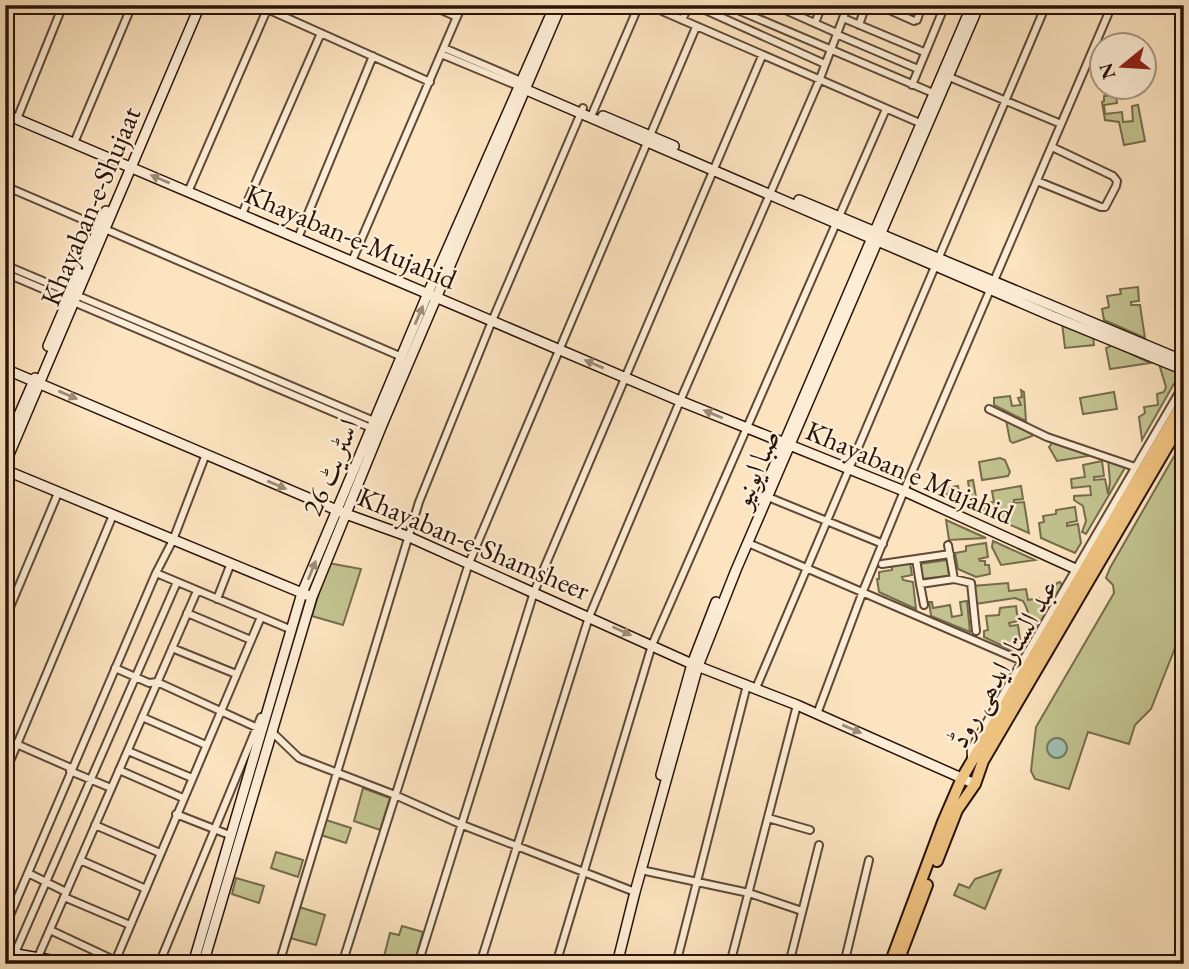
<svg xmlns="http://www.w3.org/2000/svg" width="1189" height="969" viewBox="0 0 1189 969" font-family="'EB Garamond',Amiri,serif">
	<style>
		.green { fill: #c2c390; stroke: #766c4c; stroke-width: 2 }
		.water { fill: #a0bfaf; stroke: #717b6c; stroke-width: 2 }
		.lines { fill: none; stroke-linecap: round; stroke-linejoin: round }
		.street-casing { stroke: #5f4836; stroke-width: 10 }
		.secondary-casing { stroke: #2b1408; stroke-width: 12 }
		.primary-casing { stroke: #2b1408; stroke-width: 14 }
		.street { stroke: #fdedd6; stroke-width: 6 }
		.secondary { stroke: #fdedd6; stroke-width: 9 }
		.primary { stroke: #eec280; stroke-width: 10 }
		.oneway { fill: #9e8b79 }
		.labels { text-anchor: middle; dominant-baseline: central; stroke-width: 5; stroke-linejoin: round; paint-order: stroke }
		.street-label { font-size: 28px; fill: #2b1408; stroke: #fdedd6 }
	</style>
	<rect width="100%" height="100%" fill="#fce4c0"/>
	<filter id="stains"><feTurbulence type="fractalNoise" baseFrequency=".00286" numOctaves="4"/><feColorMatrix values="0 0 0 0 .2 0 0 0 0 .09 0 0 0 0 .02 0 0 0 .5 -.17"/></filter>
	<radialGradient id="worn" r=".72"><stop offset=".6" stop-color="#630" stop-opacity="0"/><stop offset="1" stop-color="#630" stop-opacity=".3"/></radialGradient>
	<path class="green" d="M1116,95L1117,103L1104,105L1105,114L1122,112L1123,122L1133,121L1132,106L1138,105L1145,141L1124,145L1119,122L1105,120L1102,102L1104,101V96Z
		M1138,287L1139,301L1131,302V305H1140L1145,338L1104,320L1102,309L1109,307L1107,296L1121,294L1120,289Z
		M1062,323L1093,336L1094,345L1065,348Z
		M1113,345L1150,363L1110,369L1106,348Z
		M1159,364L1180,373L1142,440L1139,417L1145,413L1144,407L1158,405L1157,394L1164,392L1166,387Z
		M1021,390L1024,392L1026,421L994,405V398L1010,396L1012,406L1021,405L1018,398L1022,397Z
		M1114,392L1117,409L1083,414L1080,398Z
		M1006,420L1032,434V436L1013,443L1010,441Z
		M1184,439V625L1151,709L1135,725L1129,744L1088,732L1069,789L1035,779L1031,771L1036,727L1114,593L1113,585L1106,578L1110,568Z
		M1052,443H1056L1094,455L1057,461L1049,447Z
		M1000,458L1005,460L1010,472L1008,476L982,480L979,462Z
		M1108,459L1126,466L1086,534L1082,532L1086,521L1083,506L1074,500V496L1091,495L1090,486L1072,488L1071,479L1085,477L1083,465L1102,461L1104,476L1094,477V480L1105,479L1108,494L1110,482Z
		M973,480L976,497L974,509L946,494V488L958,486L960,497L970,496L968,481Z
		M1021,486L1023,499L1014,500V503L1024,502L1029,533L985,514L983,503L994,502L992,491Z
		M1075,507L1077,521L1067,523V526L1078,524L1081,543L1075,553L1041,538L1039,523L1044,522L1043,516L1056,514V510Z
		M946,520L986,538L949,540Z
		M993,541L1035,560L1001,565L992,547Z
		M986,543L988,557L979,559L980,561H985V565H989L990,574L976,577L958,569L955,553L966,551V546Z
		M947,560L949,576L921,579L919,564Z
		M910,562L912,575L902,577L903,580L913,582L916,609L879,592L877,579H879V572L892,570V564Z
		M328,563L361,569L343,625L312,616Z
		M1060,582L1062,585L1036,634C1029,623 1030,612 1023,601L1015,598L975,604L973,586L1008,583L1009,591L1026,589L1028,600L1039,598L1045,604L1057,583Z
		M967,601L970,632L931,616L929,602H932L933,608L950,605L952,617L962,615L960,602Z
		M1016,606L1018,621L1009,623L1010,626L1018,625L1021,646L1019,651L1015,652L984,637V631L988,630L986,616L999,615L1000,608Z
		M363,788L390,798L380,830L354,821Z
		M326,820L351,828L346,843L321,835Z
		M276,852L303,860L298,877L271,868Z
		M1001,870L985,909L954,895L959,884L969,888L975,879Z
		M236,878L264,886L259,903L232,894Z
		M299,907L325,915L316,945L290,938Z
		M402,926L423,932L414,964H382L390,933L399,935Z"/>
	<path class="water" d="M1047 748a10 10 0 1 1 20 0a10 10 0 1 1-20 0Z"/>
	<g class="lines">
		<g class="street-casing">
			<path id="street" d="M430,5L457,17
				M648,5L922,124
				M694,5L825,64
				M726,5L933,93
				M774,5L837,33
				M878,5L914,21L917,20L922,5
				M267,9L430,82
				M800,16L804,5
				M843,18L924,52
				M682,20L689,5
				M815,23L822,5
				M859,25L866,5
				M836,34L918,69
				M444,48L521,81
				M441,54L518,86
				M947,76L1061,124
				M912,85L945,5
				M593,112L639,5
				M17,119L63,5
				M74,143L132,5
				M1037,181L1101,207H1105L1116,186L1117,181L1113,176L1052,147
				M5,186L402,357
				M188,192L269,5
				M242,214L321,33
				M298,238L373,56
				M352,261L462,5
				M5,265L374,421
				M5,273L371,428
				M989,409L1047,437L1135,467
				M768,497L883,544
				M748,543L1022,661
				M948,545L954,579L971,583L976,631
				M916,559L920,584L954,579
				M882,564L950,554
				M156,573L292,630
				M920,584L924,605
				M217,599L231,563
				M187,613L251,640
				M5,619L58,493
				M172,648L236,674
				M115,668L149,683L157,682L260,729
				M756,688L1046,5
				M817,714L863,591L904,491L1112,5
				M142,717L206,745
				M272,732L299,758L395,795L460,824L635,892
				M5,739L71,768
				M128,751L192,778
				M971,758V749L1184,384
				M119,770L183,798
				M70,771L111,788
				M5,773L113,515
				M176,814L232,836
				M768,818L810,830
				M95,825L160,853
				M80,860L146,889
				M641,870L749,893L802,911
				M28,873L66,892
				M64,897L130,925
				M5,927L156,573L173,540L206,454
				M50,930L116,961
				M15,953L177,582
				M38,957L197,591
				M114,964L261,617
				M159,964L261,717
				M279,964L419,502L492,321L583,108
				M342,964L469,563L696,27
				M418,964L534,592L762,56
				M480,964L589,617L680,401L819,81L848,5
				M556,964L652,645L886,109
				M676,964L747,685
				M730,964L797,705
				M789,964L819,845
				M844,964L869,860"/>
		</g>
		<g class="secondary-casing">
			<path id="secondary" d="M522,88L1052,316L1184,370
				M5,114L680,401L904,491L1089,575
				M603,116L674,146
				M799,200L1184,361
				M48,346L106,211
				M5,369L346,514L407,536L692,664L797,705L975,784
				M5,447L35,378
				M5,464L200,5
				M5,470L307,595
				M760,499L972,5
				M661,775L692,664L716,602
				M5,952L73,964
				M193,964L302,593L428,293L555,5
				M203,964L312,597L382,425L561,5
				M617,964L635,892L698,666L736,570L979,5"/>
		</g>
		<g class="primary-casing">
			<path id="primary" d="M937,861L957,810L975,784L983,761L1184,418
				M890,964L943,822L962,778L1184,400
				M897,964L927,885"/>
		</g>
		<use href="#street" class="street"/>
		<use href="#secondary" class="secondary"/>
		<use href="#primary" class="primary"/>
	</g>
	<defs><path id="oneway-solid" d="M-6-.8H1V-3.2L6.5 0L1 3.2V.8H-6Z" transform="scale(1.75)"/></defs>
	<g class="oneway">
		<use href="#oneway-solid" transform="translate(160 179) rotate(-157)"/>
		<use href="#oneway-solid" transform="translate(419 315) rotate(-67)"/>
		<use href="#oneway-solid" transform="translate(594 364) rotate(-157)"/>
		<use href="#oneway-solid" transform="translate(68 395) rotate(23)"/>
		<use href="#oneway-solid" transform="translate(713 414) rotate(-158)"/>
		<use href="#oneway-solid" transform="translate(277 485) rotate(23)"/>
		<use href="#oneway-solid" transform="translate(312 570) rotate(-68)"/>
		<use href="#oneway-solid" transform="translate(622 631) rotate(24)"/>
		<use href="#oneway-solid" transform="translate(852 729) rotate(23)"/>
	</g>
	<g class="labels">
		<g class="street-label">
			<text transform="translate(90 206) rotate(-67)">Khayaban-e-Shujaat</text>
			<text transform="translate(351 236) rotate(23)">Khayaban-e-Mujahid</text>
			<text transform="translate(330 467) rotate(-67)">اسٹریٹ 26</text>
			<text transform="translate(755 468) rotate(-67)">صبا ایونیو</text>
			<text transform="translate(910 472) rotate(23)">Khayaban e Mujahid</text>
			<text transform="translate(474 543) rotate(23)">Khayaban-e-Shamsheer</text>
			<text transform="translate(1003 663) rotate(-60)">عبد الستار ایدھی روڈ</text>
		</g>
	</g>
	<rect width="1189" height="969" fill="none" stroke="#fce4c0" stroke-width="28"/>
	<rect x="7" y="7" width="1175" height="955" fill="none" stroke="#2b1408" stroke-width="3.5"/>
	<rect x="14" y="14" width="1161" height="941" fill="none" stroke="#2b1408" stroke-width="2"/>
	<g transform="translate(1123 66) rotate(252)"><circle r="33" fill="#fdedd6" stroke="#a99684" stroke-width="2"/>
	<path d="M0-5L12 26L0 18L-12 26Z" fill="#8f2418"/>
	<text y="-10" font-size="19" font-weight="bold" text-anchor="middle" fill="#2b1408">N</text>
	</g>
	<rect width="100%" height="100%" filter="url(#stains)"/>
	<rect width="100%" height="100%" fill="url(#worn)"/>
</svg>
